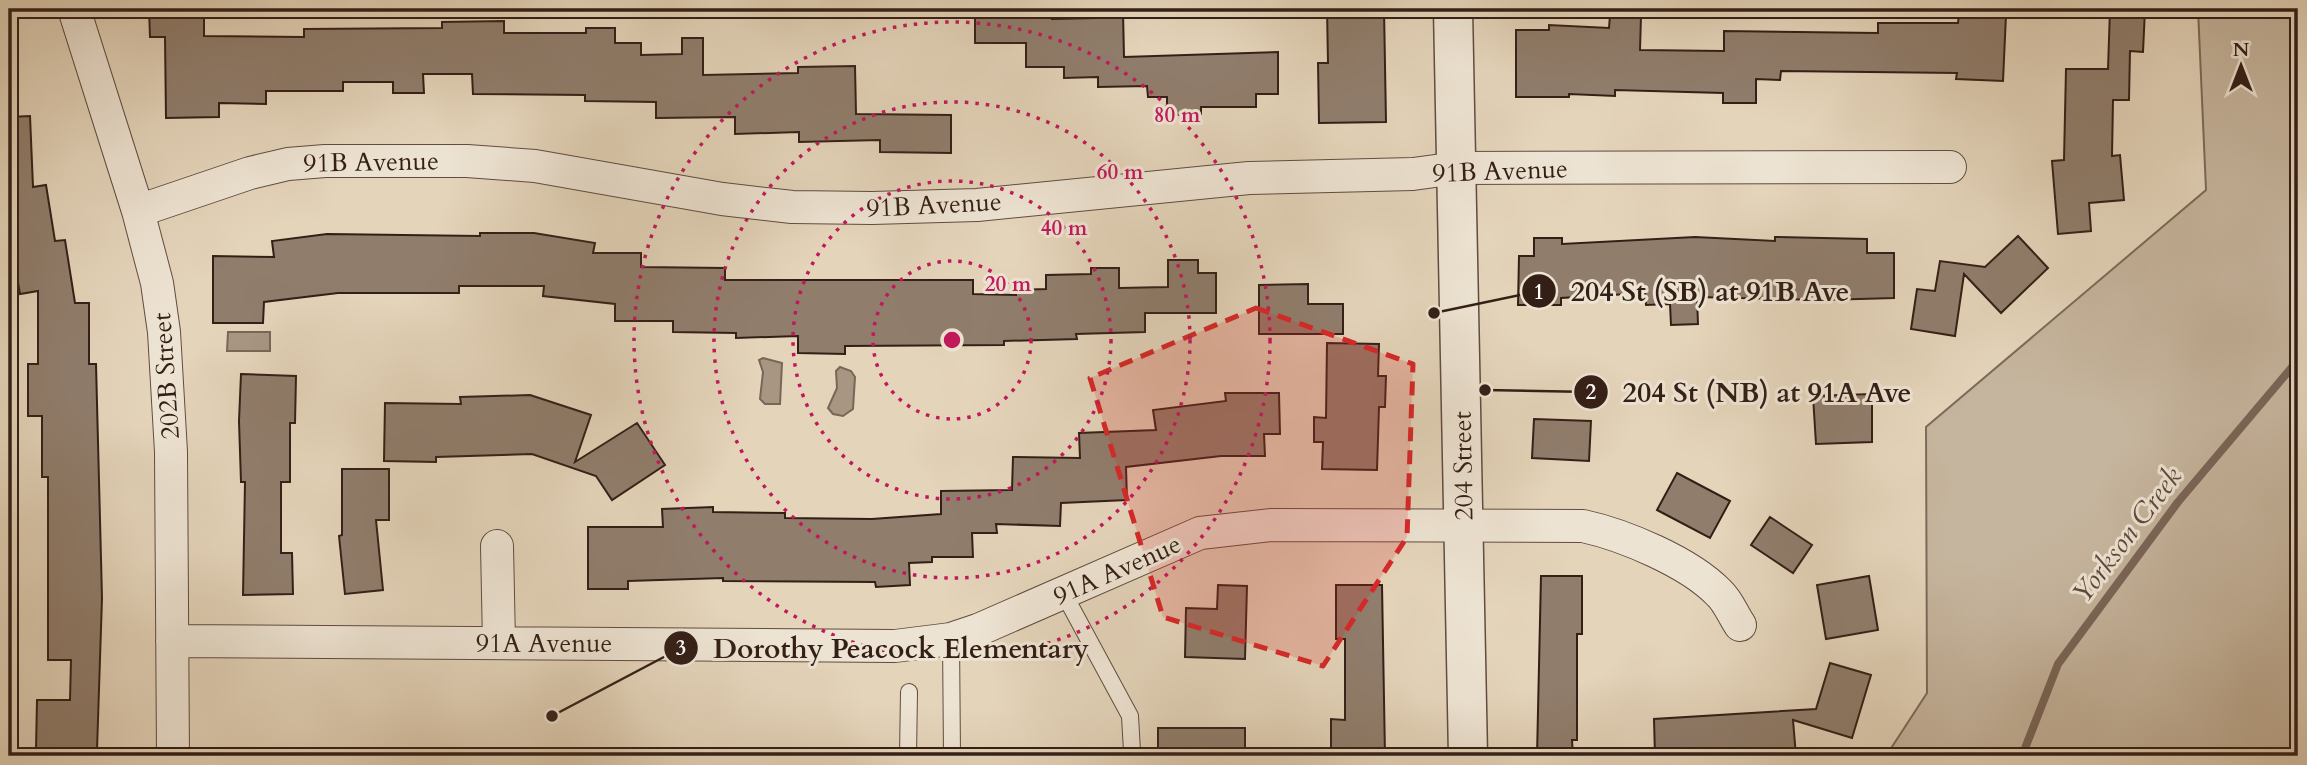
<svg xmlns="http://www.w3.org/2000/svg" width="2307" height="765" viewBox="0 0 2307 765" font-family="Cardo,serif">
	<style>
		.green { fill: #c6b59e; stroke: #7d6a5a; stroke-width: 2 }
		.water { fill: #a89683; stroke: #7a6658; stroke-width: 2 }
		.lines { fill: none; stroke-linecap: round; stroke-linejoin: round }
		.stream { stroke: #7a6658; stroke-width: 8 }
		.building { fill: #907d6c; stroke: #341f17; stroke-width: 2 }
		.service-casing { stroke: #604c40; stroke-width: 18 }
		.minor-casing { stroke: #604c40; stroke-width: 34 }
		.tertiary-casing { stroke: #604c40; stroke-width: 41 }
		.service { stroke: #ede3d2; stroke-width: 16 }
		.minor { stroke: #ede3d2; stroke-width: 32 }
		.tertiary { stroke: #ede3d2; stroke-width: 38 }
		.marked { fill: #d62828; fill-opacity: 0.2; stroke: #d62828; stroke-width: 5; stroke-dasharray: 14 9; stroke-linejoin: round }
		.ring { fill: none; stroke: #c2185b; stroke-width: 3.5; stroke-dasharray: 3.5 7 }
		.labels { text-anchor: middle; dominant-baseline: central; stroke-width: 6; stroke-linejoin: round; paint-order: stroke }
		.street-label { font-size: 26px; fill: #341f17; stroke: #ede3d2 }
		.water-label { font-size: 28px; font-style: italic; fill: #5d493d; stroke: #ede3d2 }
		.centre { fill: #c2185b; stroke: #ede3d2; stroke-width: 3.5 }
		.ring-label { font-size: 21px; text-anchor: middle; font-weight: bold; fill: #c2185b; stroke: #ede3d2; stroke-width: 6; stroke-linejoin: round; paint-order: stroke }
		.leader { fill: none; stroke: #341f17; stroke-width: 2.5 }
		.callout-dot { fill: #341f17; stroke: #ede3d2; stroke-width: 2.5 }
		.mark-label { font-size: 21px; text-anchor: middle; font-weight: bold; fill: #fff }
		.callout-label { font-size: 28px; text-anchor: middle; font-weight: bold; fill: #341f17; stroke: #ede3d2; stroke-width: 6; stroke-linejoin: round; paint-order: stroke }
	</style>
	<rect width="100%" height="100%" fill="#e4d4ba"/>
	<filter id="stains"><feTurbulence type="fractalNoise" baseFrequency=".00286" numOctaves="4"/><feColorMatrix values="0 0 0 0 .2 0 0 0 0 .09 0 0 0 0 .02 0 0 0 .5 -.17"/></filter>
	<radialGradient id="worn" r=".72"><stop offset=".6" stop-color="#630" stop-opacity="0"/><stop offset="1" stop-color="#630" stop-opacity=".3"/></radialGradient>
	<path class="green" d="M2198,9H2298V756H1886L1927,693L1926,427L2206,190Z"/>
	<path class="water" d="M228,332H270V351H227Z
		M763,358L782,363L780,404H765L760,399L763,372L759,360Z
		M840,367L851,371L855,377L853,409L843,416L833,414L828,408L837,388L836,371Z"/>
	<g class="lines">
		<path class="stream" d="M2022,756L2058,664L2178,502L2298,360"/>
	</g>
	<path class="building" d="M149,9H204V36L304,37V29L442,28V22L504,21V33H586V28H615V43H641V55L682,54V38H703V75L798,73V67L855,66L856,114L951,115V153L880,152V140L799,142V132L735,134V117L656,118V102L585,101V95L473,94L472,74H423L424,93H393V82H343V91H266V104L219,103V117L166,118L165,37H150Z
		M975,9H1052V19L1096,18L1095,12H1123L1124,57L1278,52V94H1256V107H1201V114L1167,115V97H1148L1147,86L1098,87V77L1064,78V67H1026V43H975Z
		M1327,9H1384L1386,122L1319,123L1318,63H1328Z
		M2110,9H2145L2143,52L2130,51L2129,100H2113L2112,156L2120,155L2124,200L2089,203L2091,231L2058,234L2052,161L2064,160L2066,69H2108Z
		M1959,13L2006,15L2003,81L1956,79L1957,73L1781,71L1780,80L1756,79V103H1723V93L1615,90V96L1569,94V97H1516V30H1549V25L1609,28L1610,15L1641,16L1640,50L1724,51V31L1878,33V23H1958Z
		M30,116L33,187L46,185L55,241L65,240L75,303H89V364H96L102,598L97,750L36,749L37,700H70L71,660H48V477H42V416H28V364H38V291L20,294L9,230V117Z
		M480,233H534L595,243L593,253H641V267L725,268V280H973V294L1016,295V290L1046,289V275L1091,274V268H1119V288L1168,287V260H1198V273H1216V313H1145V332L1076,334L1077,339L1004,341V345L845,346V354L798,353V336L736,338V333L673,332V321H615V304L543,296L544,286H459V293H338L264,302L263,323H213V256L274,257L272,241L327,234L480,236Z
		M2018,236L2048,268L2001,313L1964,274L1955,336L1911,329L1917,289L1935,291L1940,261L1985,267Z
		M1695,237L1775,241V237L1867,239V253H1894V298L1824,300L1697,297L1698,324L1671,325L1670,304L1646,305L1645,293L1561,298V305H1518L1519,256H1534V238H1562V244Z
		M1308,284V304H1343V334H1259V285Z
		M1327,343L1379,344L1378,376H1386L1385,407H1379L1377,470L1322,469L1323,442H1314V417L1326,418Z
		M241,374L296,376L295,423H290V482H281V553H292L293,594L243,595L245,482H241L239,421Z
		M1225,393H1279L1280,434H1264L1265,456H1221L1126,467L1127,500L1061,503L1060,526L996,524L997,533H972L973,557H932V562L909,563L910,585L876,587L875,582L723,581V578L628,581V589H588V527H663L662,509L713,507V512L785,513V518L872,519L941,514V491L1012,490L1013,457L1080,458L1079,433L1156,430L1153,410L1226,401Z
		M1872,394V442L1816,444L1813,396Z
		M530,395L591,415L575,462L637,423L665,465L612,500L596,476L532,454L436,457V462L384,461L385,403L461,404L460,397Z
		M1534,419L1591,421L1589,461L1532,458Z
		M342,469H389V520H376L383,590L345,594L339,536L342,535Z
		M1677,473L1730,501L1710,538L1657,510Z
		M1770,517L1812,545L1793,573L1751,545Z
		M1541,576H1582V634H1577V740H1572L1573,756H1537Z
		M1869,576L1878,630L1826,639L1817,585Z
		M1218,585L1247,586L1245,659L1185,657L1186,608L1217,609Z
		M1336,585H1382L1385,756H1331V719L1345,720V639H1336Z
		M1830,663L1871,675L1852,738L1793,720L1796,756H1655L1654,719L1816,709Z
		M1158,728H1245V756H1158Z"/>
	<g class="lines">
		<g class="service-casing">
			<path id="service" d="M1064,594L1130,716L1132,751L1129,756
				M951,639L952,756
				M908,756L909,692"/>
		</g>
		<g class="minor-casing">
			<path id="minor" d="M74,9L138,211L157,283L164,332L171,452L173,756
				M138,211L250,173L288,164L325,161H467L535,166L722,199L792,207L872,208L977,205L1249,178L1413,174L1457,168L1950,167
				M497,546L499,643
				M172,641L895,646L951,639L978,630L1200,533L1272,525L1583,526C1624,535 1689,562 1719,593C1728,601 1733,615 1740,625"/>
		</g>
		<g class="tertiary-casing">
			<path id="tertiary" d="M1453,9L1468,756"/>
		</g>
		<use href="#service" class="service"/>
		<use href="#minor" class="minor"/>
		<use href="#tertiary" class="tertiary"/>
	</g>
	<path class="marked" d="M1256,308L1413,364L1407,537L1323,666L1163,617L1090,378Z"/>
	<g class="ring">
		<circle cx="952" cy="340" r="79"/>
		<circle cx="952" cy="340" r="159"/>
		<circle cx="952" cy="340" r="238"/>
		<circle cx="952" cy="340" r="318"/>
	</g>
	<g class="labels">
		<g class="street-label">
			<text transform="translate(371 162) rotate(-1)">91B Avenue</text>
			<text transform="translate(1500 171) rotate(-2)">91B Avenue</text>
			<text transform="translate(934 205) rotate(-3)">91B Avenue</text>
			<text transform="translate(166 376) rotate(-94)">202B Street</text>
			<text transform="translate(1463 466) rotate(-91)">204 Street</text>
			<text transform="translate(1117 570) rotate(-24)">91A Avenue</text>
			<text x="544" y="643">91A Avenue</text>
		</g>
		<g class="water-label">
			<text transform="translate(2127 535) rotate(-53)">Yorkson Creek</text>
		</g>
	</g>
	<circle cx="952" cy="340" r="10" class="centre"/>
	<g class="ring-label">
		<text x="1177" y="122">80 m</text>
		<text x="1120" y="179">60 m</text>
		<text x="1064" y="235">40 m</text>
		<text x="1008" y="291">20 m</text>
	</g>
	<path class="leader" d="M1434 313L1539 291M1485 390L1591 392M552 716L681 648"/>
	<g class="callout-dot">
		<circle cx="1434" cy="313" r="7"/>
		<circle cx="1485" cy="390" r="7"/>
		<circle cx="552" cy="716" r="7"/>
		<circle cx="1539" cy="291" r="18"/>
		<circle cx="1591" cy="392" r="18"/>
		<circle cx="681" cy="648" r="18"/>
	</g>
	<g class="mark-label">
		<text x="1539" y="299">1</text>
		<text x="1591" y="399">2</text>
		<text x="681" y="655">3</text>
	</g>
	<g class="callout-label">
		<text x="1710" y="301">204 St (SB) at 91B Ave</text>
		<text x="1767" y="402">204 St (NB) at 91A Ave</text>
		<text x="901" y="658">Dorothy Peacock Elementary</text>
	</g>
	<rect width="2307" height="765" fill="none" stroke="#e4d4ba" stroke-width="35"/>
	<rect x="10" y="10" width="2286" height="744" fill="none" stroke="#341f17" stroke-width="3.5"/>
	<rect x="18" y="18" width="2272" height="730" fill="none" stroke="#341f17" stroke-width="2"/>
	<g transform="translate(2241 66)" stroke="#ede3d2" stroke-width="5" paint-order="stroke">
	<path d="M0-5L12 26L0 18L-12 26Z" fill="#341f17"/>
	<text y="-10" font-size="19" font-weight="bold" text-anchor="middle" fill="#341f17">N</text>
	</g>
	<rect width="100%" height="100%" filter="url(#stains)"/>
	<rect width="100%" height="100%" fill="url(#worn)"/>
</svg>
